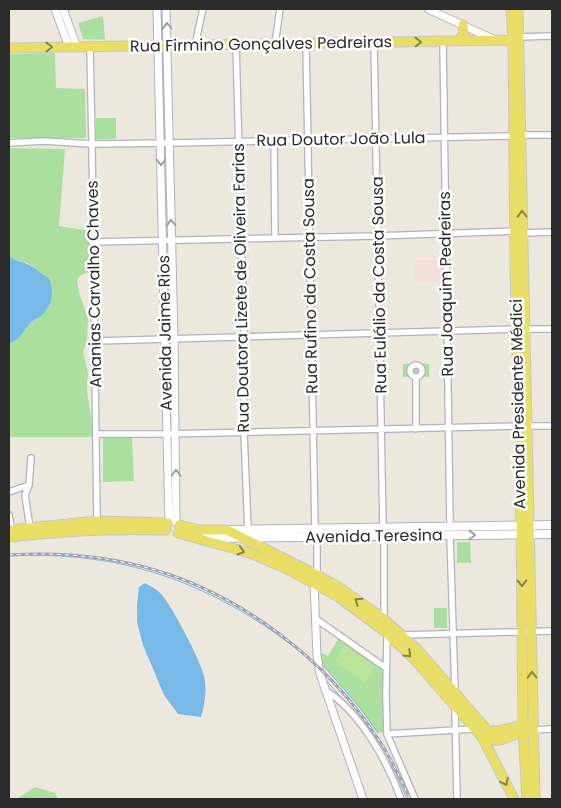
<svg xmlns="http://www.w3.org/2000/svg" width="561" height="808" viewBox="0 0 561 808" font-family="Poppins,sans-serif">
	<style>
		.medical { fill: #f2dfdc }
		.green { fill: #aadf9e }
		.pitch { fill: #bae69b }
		.water { fill: #78b9e8 }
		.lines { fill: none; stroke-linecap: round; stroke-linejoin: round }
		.stream { stroke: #78b9e8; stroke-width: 1 }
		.minor-casing { stroke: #b2b2be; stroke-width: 8 }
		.tertiary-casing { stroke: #b2b2be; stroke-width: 9 }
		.secondary-casing { stroke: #b2b2be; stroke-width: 10 }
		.primary-casing { stroke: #c8c8c8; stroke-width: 11 }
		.minor { stroke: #fff; stroke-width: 5.5 }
		.tertiary { stroke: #fff; stroke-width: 7 }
		.secondary { stroke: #fff; stroke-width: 8 }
		.primary { stroke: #e9df67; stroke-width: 9 }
		.rail-casing { stroke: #a1a1b4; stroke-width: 3 }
		.rail { stroke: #fff; stroke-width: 1; stroke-dasharray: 4; stroke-linecap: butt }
		.oneway { stroke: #a0a0a0 }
		.oneway2 { stroke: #8a8549 }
		.labels { text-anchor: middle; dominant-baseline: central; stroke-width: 5; stroke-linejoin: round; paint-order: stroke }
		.street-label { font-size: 16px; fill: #2b2b2b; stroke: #fff }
	</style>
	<rect width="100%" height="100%" fill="#ece8de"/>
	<path class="medical" d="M415,260H442V281H415Z"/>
	<path class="green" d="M103,16L105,40L83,39L78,23Z
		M55,53L56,88L85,89L86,138H9V54Z
		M96,118H116V139H96Z
		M9,148L65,149L59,226L91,231L89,272L81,275L77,280L79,293L88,318L87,342L83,352L88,373L87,391L94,437H9V343C21,340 23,329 31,322C34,320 39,317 42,315C42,283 50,264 9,259Z
		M403,364H429V377H403Z
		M103,438H132L134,481L103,482Z
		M457,542H470L471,563H457Z
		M434,608H447V628H434Z
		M339,638L383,669L384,732L378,733L360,708L320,661V652L328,656Z
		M35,787L55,793L58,799H17Z"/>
	<path class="pitch" d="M345,645L376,667L365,683L334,661Z"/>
	<path class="water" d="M11,257C16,262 21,261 27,264C36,267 41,275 49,278C54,291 53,305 42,315C38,319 32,320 29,324C23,332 19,341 9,343V259Z
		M145,583C150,586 157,589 161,594C171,604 201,661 204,676C207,690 205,703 201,717L178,714L164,695L143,645L137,622V605L139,587Z"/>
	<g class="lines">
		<path class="stream" d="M9,556C120,550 211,582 298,650
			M322,664L360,708L378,733
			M325,679L360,719
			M374,739L395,772L407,799"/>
		<g class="minor-casing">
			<path id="minor" d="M518,37L552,36
				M443,41L450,527
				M374,42L383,528
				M306,43L315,529
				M275,44L280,9
				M195,45L203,9
				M236,45L244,335V432L248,530
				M90,47L92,144L97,521
				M520,135H552
				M274,140L275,237
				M9,143L43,141L92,144L170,143L513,136
				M523,233L552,232
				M92,242L377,236L514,231
				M525,329H552
				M95,341L516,329
				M410 371a6 6 0 1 1 12 0a6 6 0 1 1-12 0Z
				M416,377V429
				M527,426H552
				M96,434H167L519,426
				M9,492L29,485
				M9,515L12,530
				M30,528L25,495L29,485L31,458
				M450,535L455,692
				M317,575V537
				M316,619L386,668
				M384,619V536
				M387,634L386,695L387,734L415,799
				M402,635L552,631
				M325,690C360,712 387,760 401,799
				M455,706L457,799
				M533,730L552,729
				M387,734L474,729"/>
		</g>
		<g class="tertiary-casing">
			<path id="tertiary" d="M55,9L69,47
				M63,9L77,47
				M157,9L169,522
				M166,9L174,338L176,522
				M428,9L493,39
				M314,583L317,655L320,674L363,799"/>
		</g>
		<g class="secondary-casing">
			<path id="secondary" d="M229,530L552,525
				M203,538L552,534"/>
		</g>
		<g class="primary-casing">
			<path id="primary" d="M511,9L513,38L515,270L521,525L523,731L527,799
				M518,9L535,799
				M457,41L464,35L463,25
				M9,48L513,40
				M179,525L200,530H227L317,575L340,588L384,619L417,649L488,731H498L528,724
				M9,530L97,521L168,523
				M178,533L250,553L285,568L337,596L383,630L413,658L482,737L514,799
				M9,537C61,531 113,528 166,530
				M482,737C502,746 510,733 529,731"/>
		</g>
		<use href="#minor" class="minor"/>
		<use href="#tertiary" class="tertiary"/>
		<use href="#secondary" class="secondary"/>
		<use href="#primary" class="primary"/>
		<g class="rail-casing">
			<path id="rail" d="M9,555C58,552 108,556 155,570C243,596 326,660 376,736C390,755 400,778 410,799"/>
		</g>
		<use href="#rail" class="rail"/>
	</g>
	<defs><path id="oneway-chevron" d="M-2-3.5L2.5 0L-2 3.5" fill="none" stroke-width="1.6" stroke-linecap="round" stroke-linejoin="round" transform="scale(1.25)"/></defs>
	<g class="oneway">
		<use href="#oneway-chevron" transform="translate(167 26) rotate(-92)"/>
		<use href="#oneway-chevron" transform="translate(161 162) rotate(90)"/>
		<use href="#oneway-chevron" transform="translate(171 223) rotate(-92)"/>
		<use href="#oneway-chevron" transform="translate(176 473) rotate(-90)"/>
		<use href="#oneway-chevron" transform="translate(472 535)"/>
	</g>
	<g class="oneway2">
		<use href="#oneway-chevron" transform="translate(418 42) rotate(-1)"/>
		<use href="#oneway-chevron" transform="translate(49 47) rotate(-1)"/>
		<use href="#oneway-chevron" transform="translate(522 214) rotate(-91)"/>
		<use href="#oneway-chevron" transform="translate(241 551) rotate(16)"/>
		<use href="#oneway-chevron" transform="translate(522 583) rotate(89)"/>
		<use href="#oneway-chevron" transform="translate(358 601) rotate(-145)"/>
		<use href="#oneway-chevron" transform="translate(408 654) rotate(44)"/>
		<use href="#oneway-chevron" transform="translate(532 675) rotate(-91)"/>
		<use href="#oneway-chevron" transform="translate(505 782) rotate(62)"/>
	</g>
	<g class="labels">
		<g class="street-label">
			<text transform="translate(261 44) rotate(-1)">Rua Firmino Gonçalves Pedreiras</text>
			<text transform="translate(341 139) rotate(-1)">Rua Doutor João Lula</text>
			<text transform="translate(94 284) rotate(-91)">Ananias Carvalho Chaves</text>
			<text transform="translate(446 284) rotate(-91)">Rua Joaquim Pedreiras</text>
			<text transform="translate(379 285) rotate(-91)">Rua Eulálio da Costa Sousa</text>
			<text transform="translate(310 286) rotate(-91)">Rua Rufino da Costa Sousa</text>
			<text transform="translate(241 288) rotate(-91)">Rua Doutora Lizete de Oliveira Farias</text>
			<text transform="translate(165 333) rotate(-91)">Avenida Jaime Rios</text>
			<text transform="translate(518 404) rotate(-91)">Avenida Presidente Médici</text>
			<text transform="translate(374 536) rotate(-1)">Avenida Teresina</text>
		</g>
	</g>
	<rect width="561" height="808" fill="none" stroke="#2b2b2b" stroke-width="20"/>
</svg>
